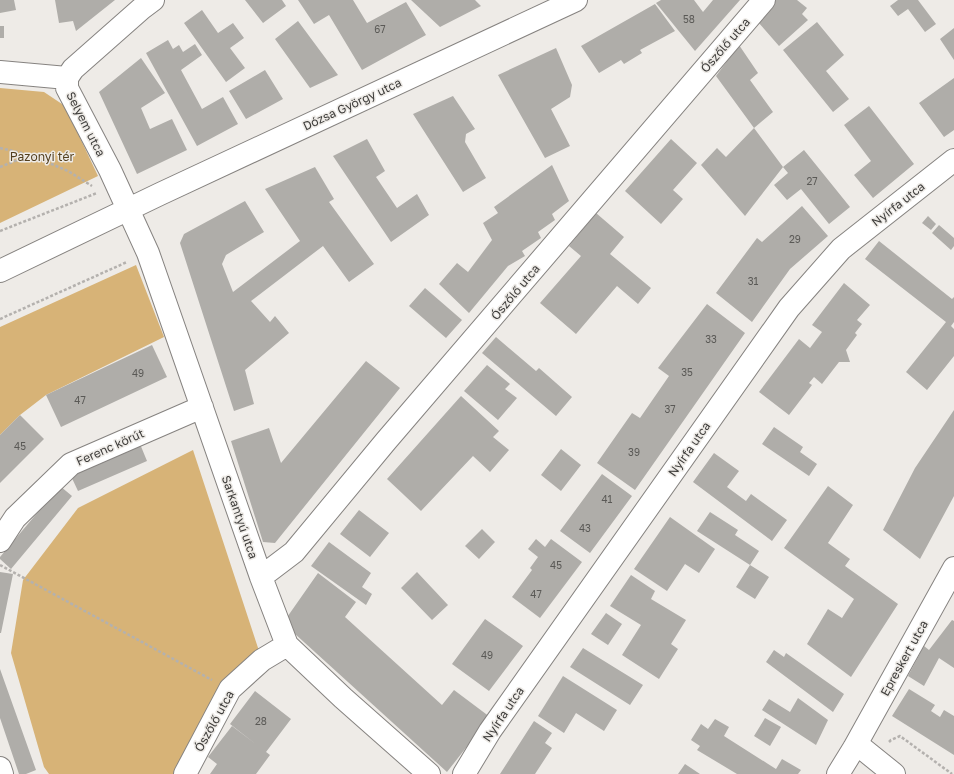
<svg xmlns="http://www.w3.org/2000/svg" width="954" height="774" viewBox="0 0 954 774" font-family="'Golos Text',sans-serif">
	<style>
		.green { fill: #d7b377 }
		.building { fill: #afada9 }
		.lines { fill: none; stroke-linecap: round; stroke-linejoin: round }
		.minor-casing { stroke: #868380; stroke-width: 24 }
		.path { stroke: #b4b1ae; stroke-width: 2.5; stroke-dasharray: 3 2; stroke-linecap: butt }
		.minor { stroke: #fff; stroke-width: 22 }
		.labels { text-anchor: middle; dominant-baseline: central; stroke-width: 3; stroke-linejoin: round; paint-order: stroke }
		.number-label { font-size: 10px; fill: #5a5956 }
		.street-label { font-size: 12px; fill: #3e3d3b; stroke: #eeebe7 }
		.park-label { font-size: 12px; fill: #533f1e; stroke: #eeebe7 }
	</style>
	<rect width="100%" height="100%" fill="#eeebe7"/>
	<path class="green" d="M0,88L44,92L65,106L98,176L0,223Z
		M136,265L164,337L46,395L20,415L0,435V327Z
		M193,450L262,660L185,774H49L44,767L11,653L23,580L78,508Z"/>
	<path class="building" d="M0,0H14L16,10L0,13Z
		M55,0H115L76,31L73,21L59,23Z
		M245,0H282L286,6L263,23Z
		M298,0H353L367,23L406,2L426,35L362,70L329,15L314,24Z
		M411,0H475L481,6L440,27Z
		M661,0H694L703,12L713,0H740L695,51L656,3Z
		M776,0H797L807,8L802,14L808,20L779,46L758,22Z
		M898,0H918L936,24L925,32L908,9L898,16L890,6Z
		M655,4L675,31L640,50L642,53L624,64L621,60L599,73L581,46Z
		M202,10L218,33L233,23L244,38L230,48L245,68L226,82L184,23Z
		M298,21L338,75L310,88L275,39Z
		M817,22L844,55L826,71L849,99L833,112L783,50Z
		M0,26H4V38H0Z
		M954,28V60L940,39Z
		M168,40L173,49L179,45L183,52L195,44L202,55L181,70L202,109L223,97L238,124L197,146L146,53Z
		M739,45L758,73L750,80L773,112L754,128L716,76Z
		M556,48L572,85L570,97L551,109L570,146L545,158L498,75Z
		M141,58L165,93L141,108L150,129L172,119L187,150L137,174L99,92Z
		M265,70L283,99L246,119L229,91Z
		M954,78V130L944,137L919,103Z
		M453,96L475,129L466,134L465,142L486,178L463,192L413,114Z
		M869,106L914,164L873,198L854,175L871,161L844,125Z
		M754,128L783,167L745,216L701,165L717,148L726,157Z
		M367,139L385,171L376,177L397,208L417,194L429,215L391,242L333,156Z
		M671,139L697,163L673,190L683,199L661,224L625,191Z
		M804,150L850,207L829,224L801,189L787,200L774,185L788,173L783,167Z
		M552,165L569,201L552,214L555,220L538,232L541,238L522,251L525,256L508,266L469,313L439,284L457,263L468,272L492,240L483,223L498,213L494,207Z
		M315,167L334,199L329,202L374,264L349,282L323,246L251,301L270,322L275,316L289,333L245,370L254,404L234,411L180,243L184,234L245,201L264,232L226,255L222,264L233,292L300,241L265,189Z
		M802,206L828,236L790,269L752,322L716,293L757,238L762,242Z
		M596,213L624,237L610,254L651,288L638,304L617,286L576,334L540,303L581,256L569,246Z
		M928,216L936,224L931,230L922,223Z
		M939,225L954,238V246L951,250L932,233Z
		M879,241L952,299L954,297V322L951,326L954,329V356L927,390L906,372L946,322L865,259Z
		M844,283L870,305L857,320L862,324L855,333L857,335L846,350L850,362H839L822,384L814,377L809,383L812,385L789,415L759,392L799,339L810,348L822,332L812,325Z
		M425,288L462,320L446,338L409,306Z
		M707,304L745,333L635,490L597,463L632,413L640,418L669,376L658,368Z
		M496,337L536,371L539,368L572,397L556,416L482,353Z
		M152,345L167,377L61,427L46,395Z
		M366,361L400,388L275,543L263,542L231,441L269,428L281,463Z
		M487,365L510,384L505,389L517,398L498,420L464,391Z
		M461,396L499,431L493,437L509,450L490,472L473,456L421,511L387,479Z
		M954,410V496L920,559L883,530L915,468Z
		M20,415L44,439L0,483V435Z
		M774,427L803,447L800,452L817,464L809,476L762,444Z
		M140,444L147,461L78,491L70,474Z
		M561,449L581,465L561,491L541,475Z
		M714,453L739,471L727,487L746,501L751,494L787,520L772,541L693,482Z
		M602,474L632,496L590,553L560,531Z
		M60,486L72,496L11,569L0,559V557Z
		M828,486L853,505L828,543L850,559L845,566L898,604L851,677L807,644L828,609L842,618L854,599L784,548Z
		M359,510L389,533L370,557L340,534Z
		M710,512L738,530L735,535L759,551L750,565L697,531Z
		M670,517L715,549L699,573L685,564L667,591L634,569Z
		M482,529L495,542L479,559L465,546Z
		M536,539L545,547L551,539L582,562L540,618L512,597L532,570L530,568L538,557L528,549Z
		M329,542L371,573L362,587L372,594L366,605L311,566Z
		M750,565L769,577L755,599L736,587Z
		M0,572L13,574L1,633H0Z
		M417,572L448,605L432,620L401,588Z
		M318,573L356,602L345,617L442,705L454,690L490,717L447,772L283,623Z
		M631,575L655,591L651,599L686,620L671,644L678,649L659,679L622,655L641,625L610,606Z
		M606,613L622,624L608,645L591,634Z
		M485,619L523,646L489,691L452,664Z
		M952,620L954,621V668L939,658L924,686L908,676L924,646L929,650Z
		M583,648L643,685L630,705L570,667Z
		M774,650L784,657L786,653L844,694L833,712L766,662Z
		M0,669L36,770L26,774H19L0,718Z
		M563,676L617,710L604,731L576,713L564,733L538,716Z
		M909,689L935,705L931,711L940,717L944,710L954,716V755L892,716Z
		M255,691L291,719L266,752L230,724Z
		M798,698L828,720L816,745L762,710L769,699L790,712Z
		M765,718L781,727L770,746L754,736Z
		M715,719L729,727L724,736L776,769L782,759L801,770L798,774H737L697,750L700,746L691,740L701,724L708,729Z
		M534,721L552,733L545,743L552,748L535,774H500Z
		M232,726L270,755L256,774H210L217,764L208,757Z
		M685,764L700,774H678Z"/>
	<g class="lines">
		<g class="minor-casing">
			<path id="minor" d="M153,0L141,9L73,69L67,78V88L110,170L148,253L261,577L287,645L343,698L429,774
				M0,72L67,78
				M0,271L160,194L576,0
				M0,541L15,518L71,464L202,407
				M261,577L294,552L386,441L764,0
				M854,748L863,749L894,774
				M0,768L2,774
				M185,774L230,689L262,660L287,645
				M464,774L490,731L789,308L841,249L954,160
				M838,774L854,748L954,568"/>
		</g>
		<path class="path" d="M0,148L30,155
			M0,167L30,155L68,171L92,186
			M0,231L97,193
			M0,319L127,262
			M0,565L212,680
			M889,742L891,740L900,736L952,774"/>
		<use href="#minor" class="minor"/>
	</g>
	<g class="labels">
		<g class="number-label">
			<text x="689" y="19">58</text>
			<text x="380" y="29">67</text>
			<text x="812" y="181">27</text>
			<text x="795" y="239">29</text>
			<text x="753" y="281">31</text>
			<text x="711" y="339">33</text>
			<text x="687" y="372">35</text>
			<text x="138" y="373">49</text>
			<text x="80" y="400">47</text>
			<text x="670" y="409">37</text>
			<text x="20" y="446">45</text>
			<text x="634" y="452">39</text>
			<text x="607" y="499">41</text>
			<text x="585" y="528">43</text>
			<text x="556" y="565">45</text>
			<text x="536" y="594">47</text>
			<text x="487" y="655">49</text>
			<text x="261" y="721">28</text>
		</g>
		<g class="street-label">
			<text transform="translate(725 45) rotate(-49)">Ószőlő utca</text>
			<text transform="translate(352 104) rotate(-25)">Dózsa György utca</text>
			<text transform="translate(86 124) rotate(63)">Selyem utca</text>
			<text transform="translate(898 204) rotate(-38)">Nyírfa utca</text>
			<text transform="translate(515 292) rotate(-50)">Ószőlő utca</text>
			<text transform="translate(110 447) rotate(-24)">Ferenc körút</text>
			<text transform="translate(689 449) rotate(-55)">Nyírfa utca</text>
			<text transform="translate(240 517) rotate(71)">Sarkantyú utca</text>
			<text transform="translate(904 658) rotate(-61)">Epreskert utca</text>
			<text transform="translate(503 714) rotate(-56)">Nyírfa utca</text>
			<text transform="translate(214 721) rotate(-61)">Ószőlő utca</text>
		</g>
		<g class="park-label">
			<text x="42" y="156">Pazonyi tér</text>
		</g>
	</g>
</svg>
